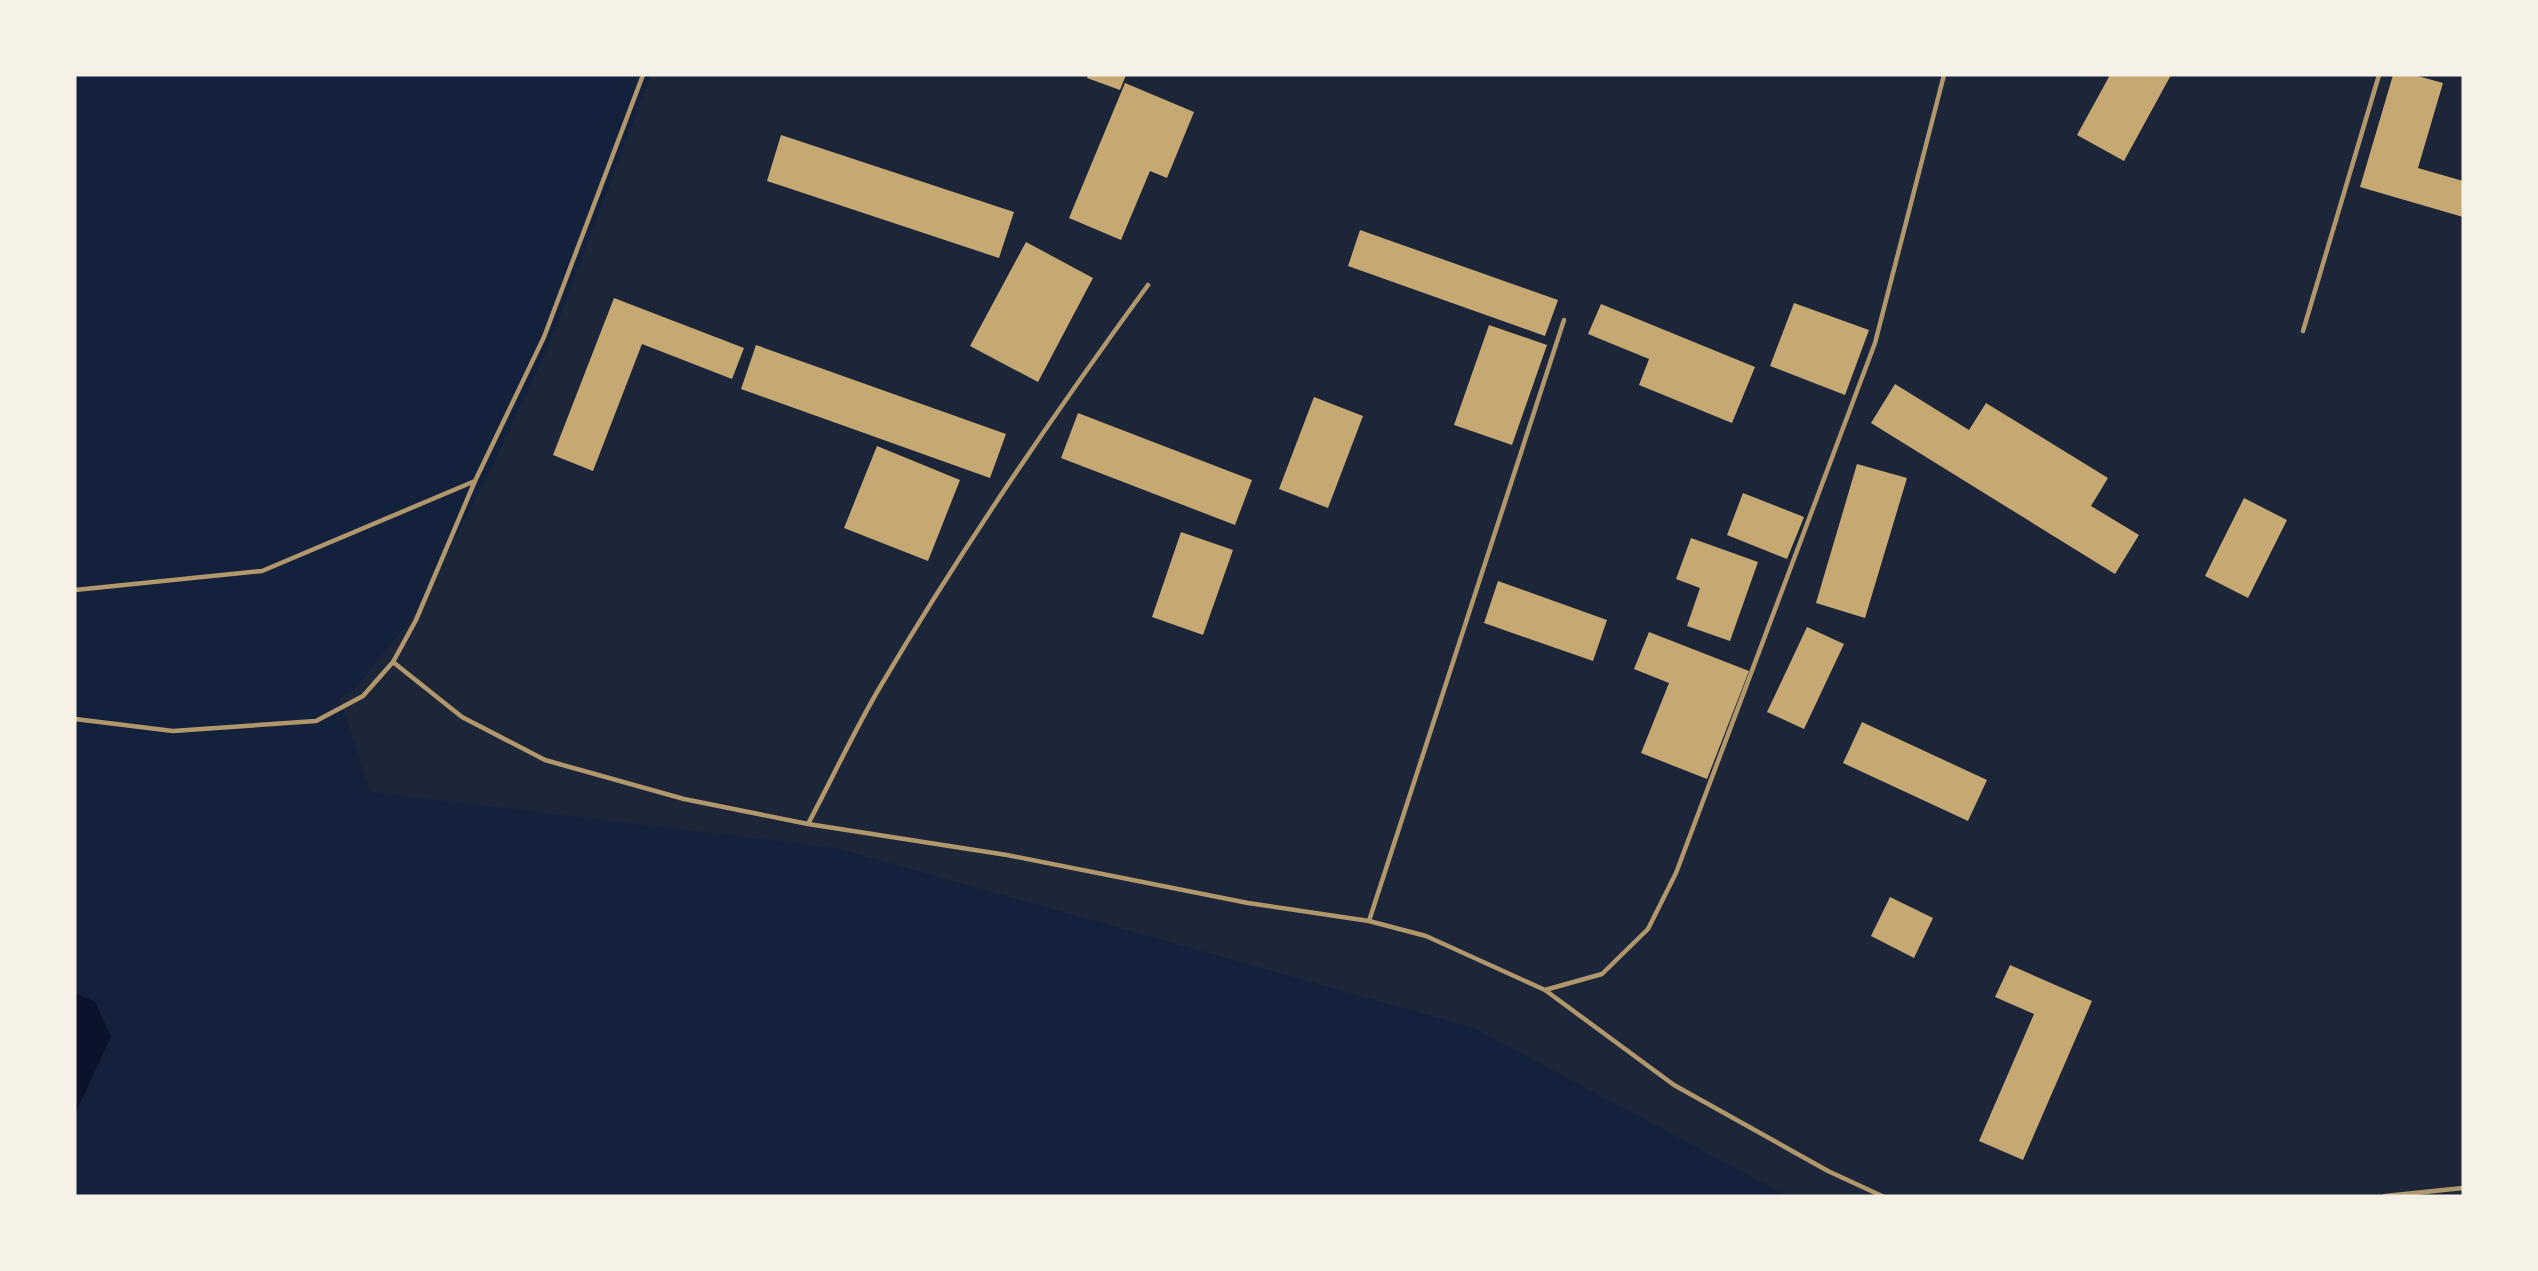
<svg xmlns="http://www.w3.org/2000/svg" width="2538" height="1271" viewBox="0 0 2538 1271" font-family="Arial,sans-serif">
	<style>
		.green { fill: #1d2539 }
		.water { fill: #0b132b }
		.building { fill: #c6a872 }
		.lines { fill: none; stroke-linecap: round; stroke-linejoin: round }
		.service { stroke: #b1986c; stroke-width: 4.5 }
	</style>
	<rect width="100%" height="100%" fill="#14213d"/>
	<path class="green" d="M651,75H2463V1196H1787L1474,1028L836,848L370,792L340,698L354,690L418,610L488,475L550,343Z"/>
	<path class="water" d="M75,993L95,1002L111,1037L75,1114Z"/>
	<path class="building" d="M1088,75H1126L1120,90L1087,78Z
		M2110,75H2171L2124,161L2077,135Z
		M2393,75H2414L2443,83L2418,168L2463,181V217L2360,187Z
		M1125,83L1194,112L1167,178L1150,171L1121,240L1069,218Z
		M781,135L1014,212L999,258L767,181Z
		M1360,230L1558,300L1545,336L1348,266Z
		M1026,242L1093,278L1038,382L970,346Z
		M614,298L744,348L732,379L642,344L593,471L553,455Z
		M1794,303L1869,330L1845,395L1770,366Z
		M1601,304L1755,367L1732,423L1639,385L1649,359L1588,334Z
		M1489,325L1547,345L1512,445L1454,425Z
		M756,345L1006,434L990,478L741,389Z
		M1895,384L1969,430L1986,403L2108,478L2091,506L2139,535L2115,574L1871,423Z
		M1314,397L1363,416L1328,508L1279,489Z
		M1078,413L1252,480L1235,525L1061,458Z
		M877,446L960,480L928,561L844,528Z
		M1857,464L1907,478L1865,618L1816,603Z
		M1743,493L1804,517L1787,559L1727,535Z
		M2244,498L2287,520L2248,598L2205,576Z
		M1181,532L1233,550L1203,635L1152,617Z
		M1691,538L1758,562L1730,641L1687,626L1700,588L1676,579Z
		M1498,581L1607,620L1593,661L1484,623Z
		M1807,627L1844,644L1804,729L1767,712Z
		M1649,632L1749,671L1707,779L1641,753L1669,683L1634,669Z
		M1862,722L1987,780L1968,821L1843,763Z
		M1890,897L1933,918L1914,958L1871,936Z
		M2010,965L2092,1001L2023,1160L1979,1141L2034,1014L1995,997Z"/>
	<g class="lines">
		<path class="service" d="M2303,331L2379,75
			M75,590L262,571L475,481
			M393,662L462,717L545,760L684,799L808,824L1007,855L1248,903L1369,921L1426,936L1545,990L1674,1085L1828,1171L1882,1196
			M75,719L173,731L316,721L363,696L393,662L416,620L475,481L544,337L643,75
			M808,824C832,779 854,731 880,687C962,548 1053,415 1148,285
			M1369,921L1564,320
			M1545,990L1602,974L1648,929L1676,873L1875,343L1944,75
			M2385,1196L2463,1188"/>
	</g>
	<rect width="2538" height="1271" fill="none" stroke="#f6f1e7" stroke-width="153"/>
</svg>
